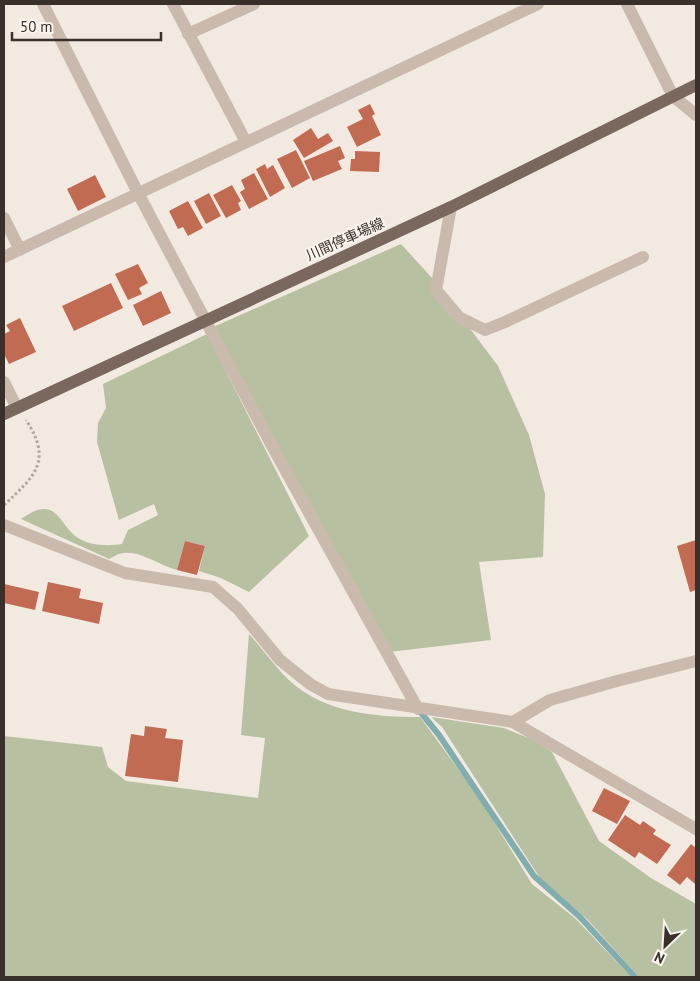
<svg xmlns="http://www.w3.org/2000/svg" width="700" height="981" viewBox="0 0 700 981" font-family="'PT Sans','Noto Sans JP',sans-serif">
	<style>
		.green { fill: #b7c1a1 }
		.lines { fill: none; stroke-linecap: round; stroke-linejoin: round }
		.stream { stroke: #81adae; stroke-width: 6 }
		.building { fill: #c06b52 }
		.path { stroke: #b6a497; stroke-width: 3; stroke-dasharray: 2.5 2.5; stroke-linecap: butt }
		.minor { stroke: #cabaad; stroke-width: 12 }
		.major { stroke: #7a675d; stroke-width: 12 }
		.labels { text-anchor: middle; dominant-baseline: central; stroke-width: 4; stroke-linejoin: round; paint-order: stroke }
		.street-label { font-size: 14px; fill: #39302b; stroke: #faf4ee }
	</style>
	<rect width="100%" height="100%" fill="#f2eae1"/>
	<path class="green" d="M401,244L433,279L498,366L529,435L545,494L543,557L479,562L491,640L389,652L213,327Z
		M207,334L309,536L249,592L221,578L199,571L205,546L185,541L177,570C160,566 142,551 124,553C119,553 113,557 109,559L21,519C59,492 58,527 80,539C92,546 109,546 122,544L128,530L158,515L154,504L119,520L97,442L98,423L106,408L103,384Z
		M249,634C263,649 275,667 290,681C325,713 375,717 420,717L478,796L532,884L576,919L631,977H4V736L102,747L108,767L126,781L258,798L265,738L241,735Z
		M431,717L504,728L536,741L552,752L599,841L651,878L696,904V977H639L587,919L540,878L442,727Z"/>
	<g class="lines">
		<path class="stream" d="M418,709L439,735L534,876L580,917L635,977"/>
	</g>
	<path class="building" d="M370,104L375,114L372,116L381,135L357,147L347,127L363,119L358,110Z
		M311,128L318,139L328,133L333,141L304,158L293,140Z
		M340,146L345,158L338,161L342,169L313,181L304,161Z
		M296,150L310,178L292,188L277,159Z
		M355,151L380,152L379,172L350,171L351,159H355Z
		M265,164L267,169L273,165L285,188L270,197L256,169Z
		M254,173L268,199L249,209L240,192L245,189L241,180Z
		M95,175L106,197L78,211L67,189Z
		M232,185L241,201L238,203L241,210L226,218L213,195Z
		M209,193L221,216L206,224L194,201Z
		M188,201L203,228L188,236L183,227L178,229L169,211Z
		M138,264L148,283L139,288L142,294L128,300L115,274Z
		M111,283L123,308L74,331L62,306Z
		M161,291L171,313L143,326L133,305Z
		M20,318L36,352L9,364L4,354V334L10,331L6,325Z
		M696,540V590L690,592L677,546Z
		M185,541L205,546L197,575L177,570Z
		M48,582L81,589L79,598L103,603L99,624L42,611Z
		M4,584L39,592L35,610L4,603Z
		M145,726L167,729L165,738L183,740L178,782L125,776L131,734L144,736Z
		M604,788L630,801L617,824L592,811Z
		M625,815L640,825L643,821L656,830L653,834L671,845L657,864L639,852L635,858L608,840Z
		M691,844L696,848V881L695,884L687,877L680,885L667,875Z"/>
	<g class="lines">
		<path class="path" d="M4,505C35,476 53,461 26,420"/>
		<path class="minor" d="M43,4L138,193L272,446L418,709
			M173,4L246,142
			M627,4L673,96L696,115
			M188,34L254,4
			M451,207L436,290L459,317L485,330L505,322L643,257
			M4,218L20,250
			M4,257L538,4
			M4,382L17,408
			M4,525L125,573L213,587L238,609L280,660L310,684L328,694L513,722L696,829
			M513,722L550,700L617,681L696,661"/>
		<path class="major" d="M4,414L451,207L696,85"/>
	</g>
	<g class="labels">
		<g class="street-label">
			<text transform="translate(345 239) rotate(-24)">川間停車場線</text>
		</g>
	</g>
	<rect width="700" height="981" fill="none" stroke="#39302b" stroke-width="10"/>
	<g transform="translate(665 946) rotate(205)" stroke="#faf4ee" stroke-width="4" paint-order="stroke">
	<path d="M0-4L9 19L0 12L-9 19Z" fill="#39302b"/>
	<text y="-8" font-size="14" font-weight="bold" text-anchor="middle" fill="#39302b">N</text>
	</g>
	<path d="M12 32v8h149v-8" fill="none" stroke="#39302b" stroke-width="2.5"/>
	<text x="20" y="32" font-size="15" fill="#39302b" stroke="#faf4ee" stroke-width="4" paint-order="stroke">50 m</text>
</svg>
